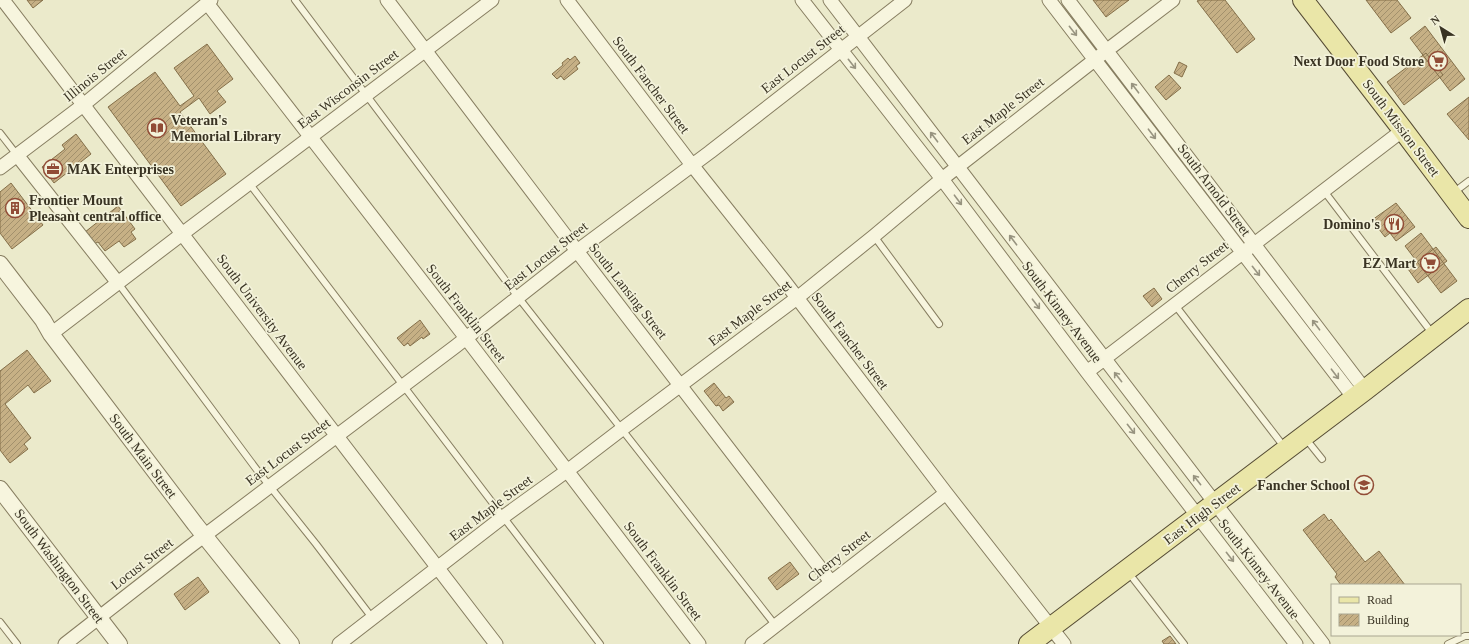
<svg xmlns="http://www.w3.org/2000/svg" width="1469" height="644" viewBox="0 0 1469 644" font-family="'Times New Roman',serif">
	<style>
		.building { fill: url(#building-hatch); stroke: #846f49 }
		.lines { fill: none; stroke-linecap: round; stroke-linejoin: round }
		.service-casing { stroke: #877e61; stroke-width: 8 }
		.minor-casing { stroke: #877e61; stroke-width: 15 }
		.tertiary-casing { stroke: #877e61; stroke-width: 18 }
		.primary-casing { stroke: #564c34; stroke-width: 22 }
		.service { stroke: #f7f5de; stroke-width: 6 }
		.minor { stroke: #f7f5de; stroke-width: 13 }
		.tertiary { stroke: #f7f5de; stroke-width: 16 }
		.primary { stroke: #eae6a8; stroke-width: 20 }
		.oneway { stroke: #989480 }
		.labels { text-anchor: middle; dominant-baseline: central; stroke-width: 3.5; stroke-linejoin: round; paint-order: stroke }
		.street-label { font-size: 14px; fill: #393323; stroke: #f3f2da }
		.poi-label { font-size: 14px; font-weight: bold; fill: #393323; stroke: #f3f2da; text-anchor: end }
	</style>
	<defs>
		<pattern id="building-hatch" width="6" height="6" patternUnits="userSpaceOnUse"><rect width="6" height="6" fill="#c6b085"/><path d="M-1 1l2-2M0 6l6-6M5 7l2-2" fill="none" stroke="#a2906c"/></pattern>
	</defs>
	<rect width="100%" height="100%" fill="#ebeacb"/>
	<path class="building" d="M27,0H43L33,8Z
		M1093,0H1129L1106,17Z
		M1199,0H1225L1255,39L1237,53L1197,1Z
		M1366,0H1397L1411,18L1391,33Z
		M1425,26L1465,79L1450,91L1410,38Z
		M207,44L233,79L217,91L226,102L210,114L199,98L180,112L226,174L181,206L108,107L155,72L180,106L194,96L174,68Z
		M1426,53L1443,75L1404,105L1387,82Z
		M575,56L580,63L576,66L578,69L564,80L561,76L557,79L552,74L563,65L562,63L568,58L570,60Z
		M1179,62L1187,66L1182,77L1174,73Z
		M1169,75L1181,88L1166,100L1155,87Z
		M1469,97V140L1447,114Z
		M76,134L91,154L54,183L42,167L65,149L62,145Z
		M11,183L43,225L12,249L0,233V192Z
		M1396,203L1415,227L1396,241L1390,233L1385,237L1372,220Z
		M118,206L135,229L131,232L136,239L124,247L119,241L105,251L98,242L94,244L85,232Z
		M1421,233L1457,281L1441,293L1405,246Z
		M1436,247L1447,261L1418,283L1408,269Z
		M1154,288L1162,299L1152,307L1143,296Z
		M420,320L430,334L423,339L422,337L410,346L408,343L404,346L397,338Z
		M27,350L51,381L34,393L28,385L5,404L31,438L24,444L28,449L10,463L0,450V371Z
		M714,383L726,398L729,396L734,402L723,411L719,405L716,406L704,391Z
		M1324,514L1329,521L1331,519L1365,562L1379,551L1405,585H1341L1335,577L1337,574L1303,530Z
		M790,562L799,574L777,590L768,578Z
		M198,577L209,592L185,610L174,594Z
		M1170,636L1176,644H1164L1162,641Z"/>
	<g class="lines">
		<g class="service-casing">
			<path id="service" d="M295,0L518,297L776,626
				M0,133L17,155
				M249,183L600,644
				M1324,191L1432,333
				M1453,193L1469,181
				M874,236L939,324
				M118,283L260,474L316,544L373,619
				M1175,305L1285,448
				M1306,439L1322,459
				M1128,572L1184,644
				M0,622L17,644
				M1448,644L1465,636H1469"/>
		</g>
		<g class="minor-casing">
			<path id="minor" d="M3,0C166,216 333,428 496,644
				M387,0L577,251L831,582
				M567,0L692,165L785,282L946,493L1064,644
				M802,0L942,179L1087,372L1296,644
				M830,0L1323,644
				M1049,0L1354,398
				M1068,0L1365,390
				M207,3L466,338L699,644
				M17,155L118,283
				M0,168L82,106L211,0
				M51,334L182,234L492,0
				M1087,372L1403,130
				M65,644L188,548L456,346L577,251L710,152L905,0
				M339,644L503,517L575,465L622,429L797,298L874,236L942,179L1106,51L1173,0
				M752,644L946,493"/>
		</g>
		<g class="tertiary-casing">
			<path id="tertiary" d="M0,264L43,320L51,334L195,524L291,644
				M0,489L119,644"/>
		</g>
		<g class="primary-casing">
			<path id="primary" d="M1303,0L1403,130L1469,218
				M1029,644L1365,390L1469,309"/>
		</g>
		<use href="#service" class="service"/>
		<use href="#minor" class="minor"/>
		<use href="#tertiary" class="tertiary"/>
		<use href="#primary" class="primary"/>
	</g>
	<defs><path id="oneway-shaft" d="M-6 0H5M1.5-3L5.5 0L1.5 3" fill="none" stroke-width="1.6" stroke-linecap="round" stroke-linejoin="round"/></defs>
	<g class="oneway">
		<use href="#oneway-shaft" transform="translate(1073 31) rotate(52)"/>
		<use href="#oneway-shaft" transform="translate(852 64) rotate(52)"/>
		<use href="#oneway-shaft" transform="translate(1135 88) rotate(-127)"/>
		<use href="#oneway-shaft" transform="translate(1152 134) rotate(53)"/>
		<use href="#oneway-shaft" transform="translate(934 137) rotate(-127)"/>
		<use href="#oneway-shaft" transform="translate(958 200) rotate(53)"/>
		<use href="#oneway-shaft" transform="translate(1013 240) rotate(-127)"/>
		<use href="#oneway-shaft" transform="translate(1256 271) rotate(52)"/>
		<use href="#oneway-shaft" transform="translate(1036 304) rotate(53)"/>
		<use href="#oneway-shaft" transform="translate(1316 325) rotate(-127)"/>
		<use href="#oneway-shaft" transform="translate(1335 374) rotate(53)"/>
		<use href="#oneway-shaft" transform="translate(1118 377) rotate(-128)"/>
		<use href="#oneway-shaft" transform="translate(1131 429) rotate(52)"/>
		<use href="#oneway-shaft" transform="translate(1197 480) rotate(-128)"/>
		<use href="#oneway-shaft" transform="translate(1230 557) rotate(52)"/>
	</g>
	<defs>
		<g id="supermarket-ring" transform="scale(1)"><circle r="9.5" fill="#f3f2da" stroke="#914c36" stroke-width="1.5"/><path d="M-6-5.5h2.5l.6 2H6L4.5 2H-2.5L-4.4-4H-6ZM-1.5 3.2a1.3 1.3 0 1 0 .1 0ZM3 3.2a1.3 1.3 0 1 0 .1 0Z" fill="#914c36"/></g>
		<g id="library-ring" transform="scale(1)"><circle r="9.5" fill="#f3f2da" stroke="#914c36" stroke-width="1.5"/><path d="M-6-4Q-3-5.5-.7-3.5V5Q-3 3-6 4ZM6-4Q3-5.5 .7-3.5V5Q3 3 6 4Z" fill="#914c36"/></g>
		<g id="office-ring" transform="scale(1)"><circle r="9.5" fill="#f3f2da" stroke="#914c36" stroke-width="1.5"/><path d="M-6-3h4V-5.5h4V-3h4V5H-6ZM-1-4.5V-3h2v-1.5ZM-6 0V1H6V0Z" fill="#914c36"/></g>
		<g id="building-ring" transform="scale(1)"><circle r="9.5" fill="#f3f2da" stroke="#914c36" stroke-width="1.5"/><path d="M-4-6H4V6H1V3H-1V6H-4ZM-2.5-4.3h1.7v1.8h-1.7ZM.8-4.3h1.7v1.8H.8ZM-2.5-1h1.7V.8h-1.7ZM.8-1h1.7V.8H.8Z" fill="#914c36"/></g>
		<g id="restaurant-ring" transform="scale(1)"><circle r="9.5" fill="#f3f2da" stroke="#914c36" stroke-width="1.5"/><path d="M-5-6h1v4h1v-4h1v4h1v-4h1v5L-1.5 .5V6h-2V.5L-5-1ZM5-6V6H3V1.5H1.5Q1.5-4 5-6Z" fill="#914c36"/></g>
		<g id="school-ring" transform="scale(1)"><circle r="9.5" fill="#f3f2da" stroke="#914c36" stroke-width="1.5"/><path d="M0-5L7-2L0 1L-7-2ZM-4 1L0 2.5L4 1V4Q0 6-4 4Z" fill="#914c36"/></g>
	</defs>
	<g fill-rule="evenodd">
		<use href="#supermarket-ring" x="1438" y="61"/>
		<use href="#library-ring" x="157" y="128"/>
		<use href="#office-ring" x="53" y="169"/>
		<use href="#building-ring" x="15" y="208"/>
		<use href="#restaurant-ring" x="1394" y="224"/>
		<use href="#supermarket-ring" x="1430" y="263"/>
		<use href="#school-ring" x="1364" y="485"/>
	</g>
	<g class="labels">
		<g class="street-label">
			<text transform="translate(803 59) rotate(-38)">East Locust Street</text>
			<text transform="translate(95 75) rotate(-39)">Illinois Street</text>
			<text transform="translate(651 85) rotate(53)">South Fancher Street</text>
			<text transform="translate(348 89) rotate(-37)">East Wisconsin Street</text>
			<text transform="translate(1003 111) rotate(-38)">East Maple Street</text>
			<text transform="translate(1401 128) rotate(53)">South Mission Street</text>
			<text transform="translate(1214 190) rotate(53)">South Arnold Street</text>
			<text transform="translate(546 256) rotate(-38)">East Locust Street</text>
			<text transform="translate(1197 267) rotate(-38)">Cherry Street</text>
			<text transform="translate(628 291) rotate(52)">South Lansing Street</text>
			<text transform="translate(262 312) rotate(53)">South University Avenue</text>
			<text transform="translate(1062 312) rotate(53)">South Kinney Avenue</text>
			<text transform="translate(466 313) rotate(52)">South Franklin Street</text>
			<text transform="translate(750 313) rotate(-37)">East Maple Street</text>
			<text transform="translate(850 341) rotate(53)">South Fancher Street</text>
			<text transform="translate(288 452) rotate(-37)">East Locust Street</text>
			<text transform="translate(143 456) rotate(53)">South Main Street</text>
			<text transform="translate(491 508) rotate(-37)">East Maple Street</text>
			<text transform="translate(1202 514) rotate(-37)">East High Street</text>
			<text transform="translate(839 556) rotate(-38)">Cherry Street</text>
			<text transform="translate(142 564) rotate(-38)">Locust Street</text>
			<text transform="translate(59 566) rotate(53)">South Washington Street</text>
			<text transform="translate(1259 569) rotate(52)">South Kinney Avenue</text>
			<text transform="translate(663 571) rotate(53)">South Franklin Street</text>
		</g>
		<g class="poi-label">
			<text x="1424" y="61">Next Door Food Store</text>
			<text x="171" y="120" text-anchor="start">Veteran's<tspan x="171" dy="16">Memorial Library</tspan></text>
			<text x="67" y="169" text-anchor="start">MAK Enterprises</text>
			<text x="29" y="200" text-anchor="start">Frontier Mount<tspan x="29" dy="16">Pleasant central office</tspan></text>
			<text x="1380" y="224">Domino's</text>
			<text x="1416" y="263">EZ Mart</text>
			<text x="1350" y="485">Fancher School</text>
		</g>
	</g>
	<rect x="1331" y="584" width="130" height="52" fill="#f3f2da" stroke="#a9a691"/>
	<rect x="1339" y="597" width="20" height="6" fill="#eae6a8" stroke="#a9a691"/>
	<text x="1367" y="604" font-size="12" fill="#393323">Road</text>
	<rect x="1339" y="614" width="20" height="12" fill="url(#building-hatch)" stroke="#a9a691"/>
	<text x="1367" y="624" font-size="12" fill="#393323">Building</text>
	<g transform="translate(1441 28) rotate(323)" stroke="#f3f2da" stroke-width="3" paint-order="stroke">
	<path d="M0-3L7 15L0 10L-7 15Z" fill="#393323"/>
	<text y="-6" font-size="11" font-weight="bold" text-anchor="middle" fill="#393323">N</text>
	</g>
</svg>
